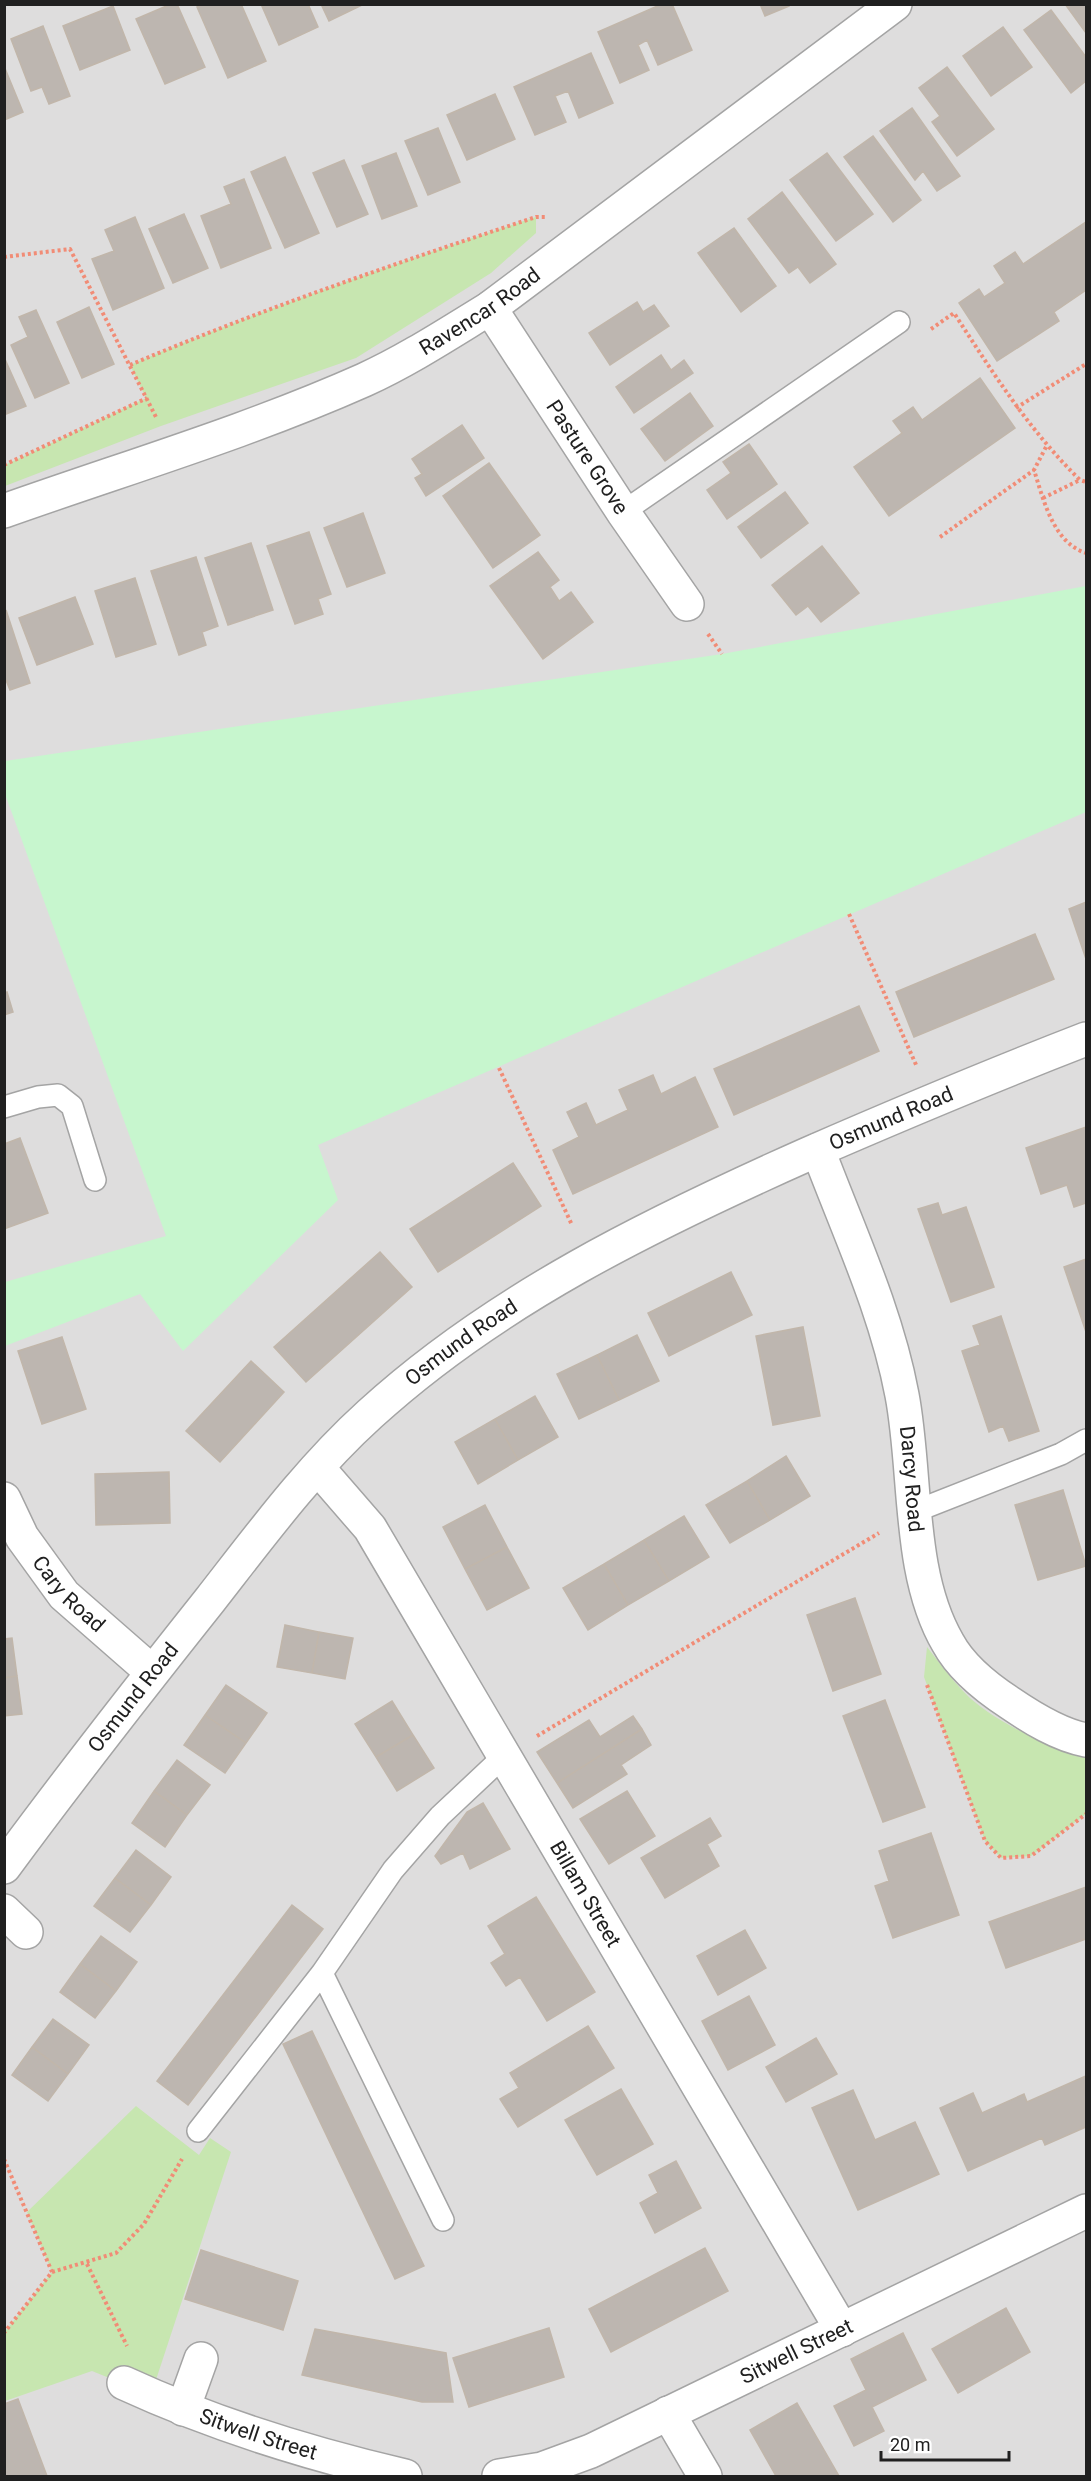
<svg xmlns="http://www.w3.org/2000/svg" width="1091" height="2481" viewBox="0 0 1091 2481" font-family="Roboto,sans-serif">
	<style>
		.residential { fill: #dedddd }
		.grass { fill: #c7e6b0 }
		.park { fill: #c7f6ce }
		.building { fill: #bdb6b0; stroke: #c1b6aa; stroke-width: 1.5 }
		.lines { fill: none; stroke-linecap: round; stroke-linejoin: round }
		.service-casing { stroke: #a4a4a4; stroke-width: 24 }
		.minor-casing { stroke: #a4a4a4; stroke-width: 36 }
		.path { stroke: #f18c76; stroke-width: 4; stroke-dasharray: 3 3; stroke-linecap: butt }
		.service { stroke: #fff; stroke-width: 21 }
		.minor { stroke: #fff; stroke-width: 33 }
		.labels { text-anchor: middle; dominant-baseline: central; stroke-width: 4.5; stroke-linejoin: round; paint-order: stroke }
		.street-label { font-size: 21px; fill: #202020; stroke: #fff }
	</style>
	<rect width="100%" height="100%" fill="#f0ede7"/>
	<path class="residential" d="M5,5H1086V2476H5Z"/>
	<path class="grass" d="M536,217V233L491,273L356,358L161,426L5,486V465L146,398L130,365C262,309 399,262 536,217Z
		M927,1647C939,1662 951,1679 965,1693C989,1719 1052,1749 1086,1758V1814L1031,1856L1001,1858L985,1841L924,1677Z
		M136,2106L199,2155L210,2138L231,2152L151,2395L92,2371L5,2401L4,2333L52,2272L27,2212Z"/>
	<path class="park" d="M1086,586V812L318,1145L338,1200L183,1351L140,1294L5,1346V1282L166,1236L5,794V761L722,654Z"/>
	<path class="building" d="M171,4H177L205,67L165,84L136,19Z
		M204,4H241L266,61L228,78L197,7Z
		M261,4H308L318,27L279,45Z
		M321,4H364L329,21Z
		M662,4H672L692,50L658,65L647,40L638,45L649,70L620,83L598,32Z
		M760,4H788L789,6L765,16Z
		M1065,4H1086V33Z
		M113,6L130,50L80,70L63,26Z
		M1051,10L1086,57V81L1071,93L1024,30Z
		M43,26L70,96L49,104L42,87L31,91L11,39Z
		M1003,27L1032,67L991,96L963,56Z
		M591,53L613,103L579,118L568,91L555,96L566,122L535,135L514,87Z
		M4,66L23,112L4,120Z
		M947,67L994,129L957,156L932,122L940,116L919,88Z
		M495,94L515,139L467,160L447,115Z
		M912,108L960,176L937,191L923,171L915,180L880,131Z
		M438,128L460,182L428,195L405,141Z
		M873,136L921,200L893,222L844,157Z
		M396,153L417,206L382,219L362,166Z
		M827,153L873,214L836,241L790,180Z
		M285,157L319,233L285,248L251,172Z
		M344,160L368,214L337,227L313,173Z
		M244,179L271,248L221,268L201,216L231,204L224,187Z
		M782,192L836,264L810,283L798,267L789,273L748,219Z
		M184,214L208,268L173,283L149,229Z
		M135,217L164,288L113,310L92,259L114,251L105,230Z
		M1086,222V290L1054,312L1059,321L997,361L959,303L979,289L984,297L1005,283L994,266L1015,252L1023,264Z
		M734,228L776,286L741,312L698,253Z
		M637,302L643,312L654,305L669,326L610,365L589,333Z
		M89,307L114,364L82,378L57,322Z
		M36,310L69,383L35,398L11,345L28,337L19,317Z
		M661,355L671,370L684,360L693,373L634,413L616,387Z
		M4,357L26,406L4,415Z
		M980,378L1015,428L889,516L854,467L902,433L893,421L913,407L922,420Z
		M690,393L713,426L665,461L641,429Z
		M462,425L484,458L426,496L415,478L422,474L412,459Z
		M749,444L777,484L727,519L707,490L731,473L723,462Z
		M489,463L540,535L493,568L443,496Z
		M785,492L808,523L761,558L738,527Z
		M363,513L385,573L347,587L324,528Z
		M309,532L331,594L318,599L323,614L295,624L267,546Z
		M251,543L273,610L228,625L205,558Z
		M822,546L859,593L821,622L808,606L796,615L772,585Z
		M538,552L559,580L550,587L559,601L571,592L593,622L543,659L490,586Z
		M196,557L218,626L202,632L206,645L179,655L151,571Z
		M135,578L156,644L116,657L95,591Z
		M75,597L93,644L37,665L19,618Z
		M6,610L30,683L10,690L4,675Z
		M1086,902V959L1069,909Z
		M1035,934L1054,979L914,1037L896,992Z
		M7,992L13,1012L4,1015V993Z
		M859,1006L879,1051L734,1115L714,1069Z
		M653,1075L661,1094L695,1077L718,1127L573,1194L553,1150L579,1137L567,1112L586,1103L596,1125L628,1110L619,1090Z
		M1086,1127V1203L1074,1207L1067,1185L1041,1194L1026,1148Z
		M20,1138L48,1213L4,1229V1144Z
		M513,1163L541,1206L438,1272L410,1229Z
		M938,1203L942,1215L966,1207L994,1287L951,1302L918,1209Z
		M380,1252L412,1287L306,1382L274,1347Z
		M1086,1259V1332L1064,1267Z
		M731,1272L752,1315L669,1356L648,1313Z
		M1001,1316L1039,1431L1009,1441L1003,1426L989,1432L962,1351L980,1345L973,1326Z
		M803,1327L820,1416L773,1425L756,1336Z
		M637,1335L659,1381L619,1400L597,1355Z
		M62,1337L86,1409L42,1424L18,1351Z
		M597,1355L619,1400L579,1419L557,1374Z
		M251,1361L284,1392L220,1462L186,1431Z
		M535,1396L558,1437L518,1460L495,1419Z
		M495,1419L518,1460L478,1484L455,1442Z
		M786,1456L810,1496L770,1520L747,1481Z
		M169,1472L170,1523L96,1525L95,1474Z
		M747,1481L770,1520L730,1543L706,1505Z
		M1063,1490L1086,1566L1038,1580L1015,1505Z
		M485,1505L507,1547L465,1569L443,1527Z
		M684,1516L709,1557L669,1581L644,1540Z
		M644,1540L669,1581L628,1605L604,1564Z
		M507,1547L529,1588L487,1610L465,1569Z
		M604,1564L628,1605L588,1630L563,1588Z
		M855,1598L881,1674L833,1691L807,1615Z
		M285,1625L319,1632L312,1673L277,1667Z
		M319,1632L353,1638L345,1679L312,1673Z
		M12,1638L17,1676L4,1678V1639Z
		M17,1676L22,1714L4,1716V1678Z
		M226,1685L267,1713L246,1743L205,1715Z
		M885,1700L925,1807L883,1822L843,1716Z
		M392,1701L413,1735L376,1757L355,1724Z
		M205,1715L246,1743L225,1773L184,1745Z
		M633,1716L642,1729L557,1783L537,1752L589,1720L600,1737Z
		M642,1729L651,1745L621,1765L627,1774L573,1808L557,1783Z
		M413,1735L434,1768L397,1791L376,1757Z
		M177,1760L210,1785L187,1815L154,1791Z
		M154,1791L187,1815L165,1847L132,1823Z
		M627,1791L655,1836L609,1864L580,1819Z
		M483,1803L510,1849L470,1869L463,1853L441,1864L435,1856L467,1812Z
		M710,1818L721,1836L707,1844L719,1866L665,1898L641,1858Z
		M931,1833L959,1915L893,1938L875,1886L889,1881L879,1851Z
		M136,1850L171,1877L151,1905L115,1878Z
		M115,1878L151,1905L130,1932L94,1906Z
		M1086,1887V1939L1006,1968L989,1922Z
		M536,1897L595,1992L547,2021L520,1977L506,1986L491,1963L505,1954L488,1926Z
		M292,1905L323,1929L188,2105L157,2081Z
		M745,1930L766,1968L718,1995L697,1956Z
		M101,1936L137,1962L116,1991L80,1964Z
		M80,1964L116,1991L95,2018L60,1992Z
		M749,1996L775,2045L728,2070L702,2021Z
		M53,2019L89,2045L68,2074L32,2047Z
		M588,2026L614,2068L518,2127L500,2099L519,2088L510,2073Z
		M312,2031L424,2266L395,2279L283,2044Z
		M816,2038L837,2074L786,2102L766,2067Z
		M32,2047L68,2074L48,2101L12,2075Z
		M1086,2076V2127L1045,2145L1042,2138L968,2171L940,2108L973,2093L982,2113L1024,2094L1027,2102Z
		M621,2089L653,2144L597,2175L565,2120Z
		M853,2090L875,2140L915,2122L939,2174L858,2210L812,2108Z
		M676,2161L701,2208L655,2233L640,2203L658,2193L649,2175Z
		M705,2248L728,2291L611,2352L589,2309Z
		M201,2250L298,2281L283,2330L185,2299Z
		M1006,2308L1030,2352L958,2393L932,2349Z
		M549,2328L564,2377L469,2407L453,2358Z
		M315,2329L446,2353L453,2402H422L302,2375Z
		M903,2333L926,2380L872,2407L884,2431L854,2446L834,2406L866,2390L851,2359Z
		M18,2399L47,2476H4V2404Z
		M797,2403L839,2476H776L750,2430Z"/>
	<g class="lines">
		<g class="service-casing">
			<path id="service" d="M623,512L899,322
				M4,1107L38,1097L58,1095L72,1106L95,1180
				M916,1511L1061,1454L1086,1440
				M322,1973L443,2220
				M198,2131L322,1973L393,1870L440,1816L505,1755"/>
		</g>
		<g class="minor-casing">
			<g id="minor">
				<path id="s1" d="M490,308L623,512L687,604"/>
				<path id="s2" d="M4,511C125,468 247,432 364,380C408,360 449,333 490,308L895,4"/>
				<path id="s3" d="M818,1150C848,1230 886,1310 902,1395C917,1473 907,1573 948,1643C961,1667 987,1688 1010,1703C1032,1718 1059,1735 1086,1740"/>
				<path id="s4" d="M318,1468L370,1528L842,2330"/>
				<path id="s5" d="M4,1499L22,1537L64,1595L152,1672"/>
				<path id="s6" d="M4,1867C71,1776 140,1688 210,1600C260,1536 309,1469 370,1414C496,1299 653,1223 808,1154C900,1114 993,1075 1086,1039"/>
				<path d="M4,1911L26,1932"/>
				<path id="s7" d="M124,2383C213,2424 310,2454 405,2476"/>
				<path d="M183,2409L201,2359"/>
				<path d="M668,2413L705,2476"/>
				<path id="s8" d="M499,2476L542,2469L591,2451L1086,2211"/>
			</g>
		</g>
		<path class="path" d="M4,257L70,249L157,419
			M931,329L954,313C993,373 1029,430 1080,480L1086,482
			M130,365C262,309 399,262 536,217H546
			M1016,408L1086,364
			M1046,447L1034,470C1043,498 1053,543 1086,553
			M4,465L147,398
			M1043,498L1080,480
			M940,537L1034,470
			M708,634L722,654
			M849,914L917,1067
			M499,1068L572,1225
			M927,1685L985,1841L1001,1858L1031,1856L1086,1814
			M537,1736L879,1533
			M4,2159L52,2272L4,2333
			M87,2264L127,2346
			M52,2272L116,2253L144,2224L182,2159"/>
		<use href="#service" class="service"/>
		<use href="#minor" class="minor"/>
	</g>
	<g class="labels">
		<g class="street-label">
			<text stroke="none"><textPath href="#s2" startOffset="518">Ravencar Road</textPath></text>
			<text stroke="none"><textPath href="#s1" startOffset="178">Pasture Grove</textPath></text>
			<text stroke="none"><textPath href="#s6" startOffset="1185">Osmund Road</textPath></text>
			<text stroke="none"><textPath href="#s6" startOffset="699">Osmund Road</textPath></text>
			<text stroke="none"><textPath href="#s3" startOffset="344">Darcy Road</textPath></text>
			<text stroke="none"><textPath href="#s5" startOffset="116">Cary Road</textPath></text>
			<text stroke="none"><textPath href="#s6" startOffset="213">Osmund Road</textPath></text>
			<text stroke="none"><textPath href="#s4" startOffset="504">Billam Street</textPath></text>
			<text stroke="none"><textPath href="#s8" startOffset="324">Sitwell Street</textPath></text>
			<text stroke="none"><textPath href="#s7" startOffset="144">Sitwell Street</textPath></text>
		</g>
	</g>
	<rect width="1091" height="2481" fill="none" stroke="#202020" stroke-width="12"/>
	<path d="M881 2451v9h128v-9" fill="none" stroke="#202020" stroke-width="3"/>
	<text x="890" y="2451" font-size="18" fill="#202020" stroke="#ffffff" stroke-width="4.5" paint-order="stroke">20 m</text>
</svg>
